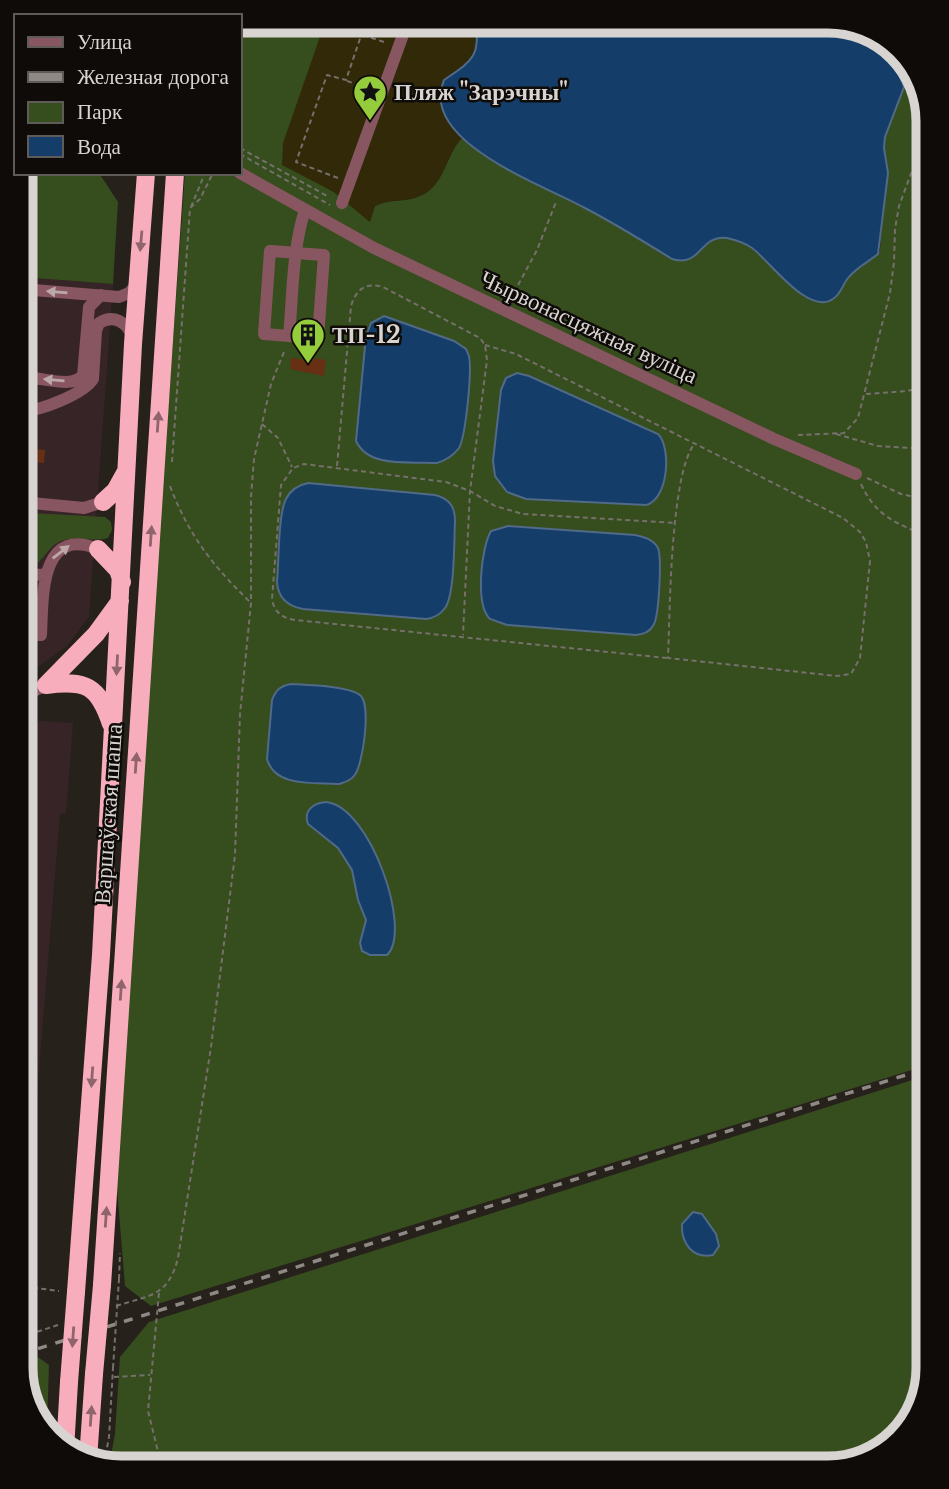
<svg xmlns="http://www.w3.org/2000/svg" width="949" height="1489" viewBox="0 0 949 1489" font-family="'Libre Baskerville',serif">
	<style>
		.commercial { fill: #372427 }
		.green { fill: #364d1d }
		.sand { fill: #312908 }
		.water { fill: #153d69; stroke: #506a88; stroke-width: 2 }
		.building { fill: #672f14 }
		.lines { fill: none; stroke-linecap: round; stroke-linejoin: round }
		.minor-tunnel { stroke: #423c37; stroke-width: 12; stroke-dasharray: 12 6; stroke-linecap: butt }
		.path { stroke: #75706c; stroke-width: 2; stroke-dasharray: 5 3.5; stroke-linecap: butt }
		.minor { stroke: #875660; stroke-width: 12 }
		.highway { stroke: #f8adbd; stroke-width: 18 }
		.rail { stroke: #8e8985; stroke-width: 3.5; stroke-dasharray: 9 9; stroke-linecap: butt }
		.path-bridge { stroke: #75706c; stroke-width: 2; stroke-dasharray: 5 3.5; stroke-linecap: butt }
		.highway-bridge { stroke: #f8adbd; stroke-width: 18 }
		.oneway { fill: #8f646c }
		.oneway2 { fill: #bca8a9 }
		.labels { text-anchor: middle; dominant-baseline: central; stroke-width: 5; stroke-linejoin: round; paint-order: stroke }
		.poi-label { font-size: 23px; font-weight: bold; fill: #d8d4d1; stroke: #0e0b09; text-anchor: start }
		.street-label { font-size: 23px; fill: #d8d4d1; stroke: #0e0b09 }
		.rim { fill: none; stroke: #d8d4d1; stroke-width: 9 }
	</style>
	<rect width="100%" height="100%" fill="#27211c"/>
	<path class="commercial" d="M21,277L113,284L89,616L67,646L31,672L30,676L21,679Z
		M21,720L73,723L66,813L60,814L21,1289Z"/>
	<path class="green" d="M240,21H329L324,25L315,181L334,192L369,221L375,206C390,198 407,203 422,195C445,184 446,154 462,138L484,156L588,209L672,259L694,257C699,252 703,245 709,241C742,220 778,281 802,295C811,299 825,298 835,299L848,278L878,254L880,250L887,165L884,148L885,137L904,87L897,68V54L917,77L928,122V1065L151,1306L125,1286L117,1188L158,550L185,173H240Z
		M21,173H99L118,202L113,284L21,277Z
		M32,513L105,517L111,522L112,530L108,538C93,543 75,534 59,542C47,548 43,562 30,568L21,563V521L25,515Z
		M928,1075V1368L911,1423L872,1457L827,1468H115L109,1466L115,1434L120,1357L149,1322Z
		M35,1355L49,1365L47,1430L32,1412L21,1360Z"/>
	<path class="sand" d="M329,21H475L477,40L475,51L465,66L451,75L440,103L462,138C446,154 445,184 422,195C407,203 390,198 375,206L370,222L334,192L282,165L283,143L324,25Z"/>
	<path class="water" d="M475,21H834L883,38L897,54V68L904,87L885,137L884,148L888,173L878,254C868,262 856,268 848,278C843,284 841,294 833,299C808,316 770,261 752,248C745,243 736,240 727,238C699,234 702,268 672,259C643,241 614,223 583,207C543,185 418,141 444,80C470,62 482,57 475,21Z
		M384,316L454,341L466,349L469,356C472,371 466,435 459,448C453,456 447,460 437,463C411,461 369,469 356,441L366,336L371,323Z
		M517,373L529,376L658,434C672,448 668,500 646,505L526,499L507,492L495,476L493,461L501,390L506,378Z
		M308,483L435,495C450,499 455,507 455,521C454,541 455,594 445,608C440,615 434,618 426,619L303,609C287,606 278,598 277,582C279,563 278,514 286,499C291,489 298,485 308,483Z
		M508,526L635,535C644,537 653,539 658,548C662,558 659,614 654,624C650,632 644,634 636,635L507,625L490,619C475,605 481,548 491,531Z
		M291,684C307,685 351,686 361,696C371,707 363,766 354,776C350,781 345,782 339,784C315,782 275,788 267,759L272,700C276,690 280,686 291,684Z
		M326,802C370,806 413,931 387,955H370L362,951L360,943L366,920L358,900L352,870L338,848L308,824C303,810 314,803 326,802Z
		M693,1212L702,1214L716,1234L719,1246L713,1255C693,1259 681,1244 682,1224Z"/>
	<path class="building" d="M291,358L314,361V358L326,360L324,376L290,369Z
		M21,360L33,361L30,404L21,403Z
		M21,448L45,450L44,463L21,461Z"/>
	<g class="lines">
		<path class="minor-tunnel" d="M21,377L32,378"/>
		<path class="path" d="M363,35L387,43
			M347,81L371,89
			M240,148L329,197
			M240,154L330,205
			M338,178L296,162L327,75L346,80L366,21
			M191,207L205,173
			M510,300L537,250L556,202
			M485,345L516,354L843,518L860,532L866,542L870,561L860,658L851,674L837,676L668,658C670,614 670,473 695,443
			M866,394L907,391L928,386
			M262,424L278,438L292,467
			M836,434L878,446L928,449
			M798,435L844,433L858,418L890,293L894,262L895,229L899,206L912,171L928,142
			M172,462L190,208L200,199L213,173
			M337,466L351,306C356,289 366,282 383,287L480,338L485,345L487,360L470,491L463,635
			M867,478L901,494L928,500
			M861,484C876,517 897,523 928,537
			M170,486C189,536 213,566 251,603
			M667,658L295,620C282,618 274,612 272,599L281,485L293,468L304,464L446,482L470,491L495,506L523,514L675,523
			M119,1279L120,1253
			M159,1293L148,1411L162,1468
			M116,1306C150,1295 168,1297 178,1258L211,1047L235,855L240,714L251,603V497L254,459L271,384L284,352
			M26,1334L29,1287L59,1291
			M21,1337L58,1325
			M114,1377L150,1375
			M104,1464L109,1437L113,1368"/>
		<path class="minor" d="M240,173L374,248L772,438L856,474
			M342,203L408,21
			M21,289L119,297L129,293L138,283
			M289,336L264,334L270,251C288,252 306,254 324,255L318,338L289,336C293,294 292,250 305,210
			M32,378C47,379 74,388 83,375L89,307L101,295
			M21,411C38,412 84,394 93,379L96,331L99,323C113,314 128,322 132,337
			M21,502L84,508L103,502
			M21,574L45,575
			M21,634L41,635C43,599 39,525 98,549
			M21,697L46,685"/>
		<path class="highway" d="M103,502L115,491L125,473
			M98,549L118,570L122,582
			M46,685L96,634L120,601
			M46,685C86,680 98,685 111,724
			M102,1285L175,173
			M76,1292L101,955L133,344L146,173
			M65,1450L69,1382
			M88,1459L94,1374"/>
		<path class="rail" d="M21,1354L928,1068"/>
		<path class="path-bridge" d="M113,1368L119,1279"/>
		<path class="highway-bridge" d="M94,1374L102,1285
			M69,1382L76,1292"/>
	</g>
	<defs><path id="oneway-solid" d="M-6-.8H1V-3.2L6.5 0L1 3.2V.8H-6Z" transform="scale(1.75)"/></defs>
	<g class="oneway">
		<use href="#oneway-solid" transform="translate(141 241) rotate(95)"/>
		<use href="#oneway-solid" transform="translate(158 422) rotate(-86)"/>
		<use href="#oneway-solid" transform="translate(151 536) rotate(-86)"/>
		<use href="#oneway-solid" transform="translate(117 665) rotate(93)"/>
		<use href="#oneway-solid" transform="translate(136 763) rotate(-86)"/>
		<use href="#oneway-solid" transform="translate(121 990) rotate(-86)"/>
		<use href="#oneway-solid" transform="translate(92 1077) rotate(94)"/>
		<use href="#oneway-solid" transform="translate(106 1217) rotate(-86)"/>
		<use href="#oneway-solid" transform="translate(73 1337) rotate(94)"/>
		<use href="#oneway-solid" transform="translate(91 1416) rotate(-86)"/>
	</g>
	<g class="oneway2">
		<use href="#oneway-solid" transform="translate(57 292) rotate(-175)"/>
		<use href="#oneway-solid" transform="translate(54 380) rotate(-175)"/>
		<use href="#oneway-solid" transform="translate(61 552) rotate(-38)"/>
	</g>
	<defs>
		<g id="sight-pin" transform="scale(1.75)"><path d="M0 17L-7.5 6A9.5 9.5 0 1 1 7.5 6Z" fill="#95cc3b" stroke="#0e0b09"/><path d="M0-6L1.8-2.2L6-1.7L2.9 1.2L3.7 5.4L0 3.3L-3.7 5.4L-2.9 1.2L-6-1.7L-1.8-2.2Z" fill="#111"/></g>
		<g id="building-pin" transform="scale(1.75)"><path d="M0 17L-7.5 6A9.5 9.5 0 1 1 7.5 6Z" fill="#95cc3b" stroke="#0e0b09"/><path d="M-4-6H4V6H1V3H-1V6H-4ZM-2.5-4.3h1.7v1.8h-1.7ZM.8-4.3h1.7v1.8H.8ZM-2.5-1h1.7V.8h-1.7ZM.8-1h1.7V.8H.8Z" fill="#111"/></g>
	</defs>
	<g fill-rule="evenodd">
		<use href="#sight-pin" x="370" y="92"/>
		<use href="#building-pin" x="308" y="335"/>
	</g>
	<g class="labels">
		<g class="poi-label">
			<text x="394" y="92">Пляж "Зарэчны"</text>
			<text x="332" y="335">ТП-12</text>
		</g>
		<g class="street-label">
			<text transform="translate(589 327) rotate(25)">Чырвонасцяжная вуліца</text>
			<text transform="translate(108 814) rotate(-86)">Варшаўская шаша</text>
		</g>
	</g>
	<path d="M0 0H949V1489H0ZM121 33H828A88 88 0 0 1 916 121V1368A88 88 0 0 1 828 1456H121A88 88 0 0 1 33 1368V121A88 88 0 0 1 121 33Z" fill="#0e0b09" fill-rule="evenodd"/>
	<path class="rim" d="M121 33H828A88 88 0 0 1 916 121V1368A88 88 0 0 1 828 1456H121A88 88 0 0 1 33 1368V121A88 88 0 0 1 121 33Z"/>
	<rect x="14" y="14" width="228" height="161" fill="#0e0b09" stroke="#5f5b59" stroke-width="2"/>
	<rect x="28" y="37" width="35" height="10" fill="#875660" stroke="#5f5b59" stroke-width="2"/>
	<text x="77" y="49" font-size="21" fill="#d8d4d1">Улица</text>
	<rect x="28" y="72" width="35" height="10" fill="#8e8985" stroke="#5f5b59" stroke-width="2"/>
	<text x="77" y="84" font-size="21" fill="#d8d4d1">Железная дорога</text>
	<rect x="28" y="102" width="35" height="21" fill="#364d1d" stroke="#5f5b59" stroke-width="2"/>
	<text x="77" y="119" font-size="21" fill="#d8d4d1">Парк</text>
	<rect x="28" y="136" width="35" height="21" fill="#153d69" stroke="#5f5b59" stroke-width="2"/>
	<text x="77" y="154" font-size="21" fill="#d8d4d1">Вода</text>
</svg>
